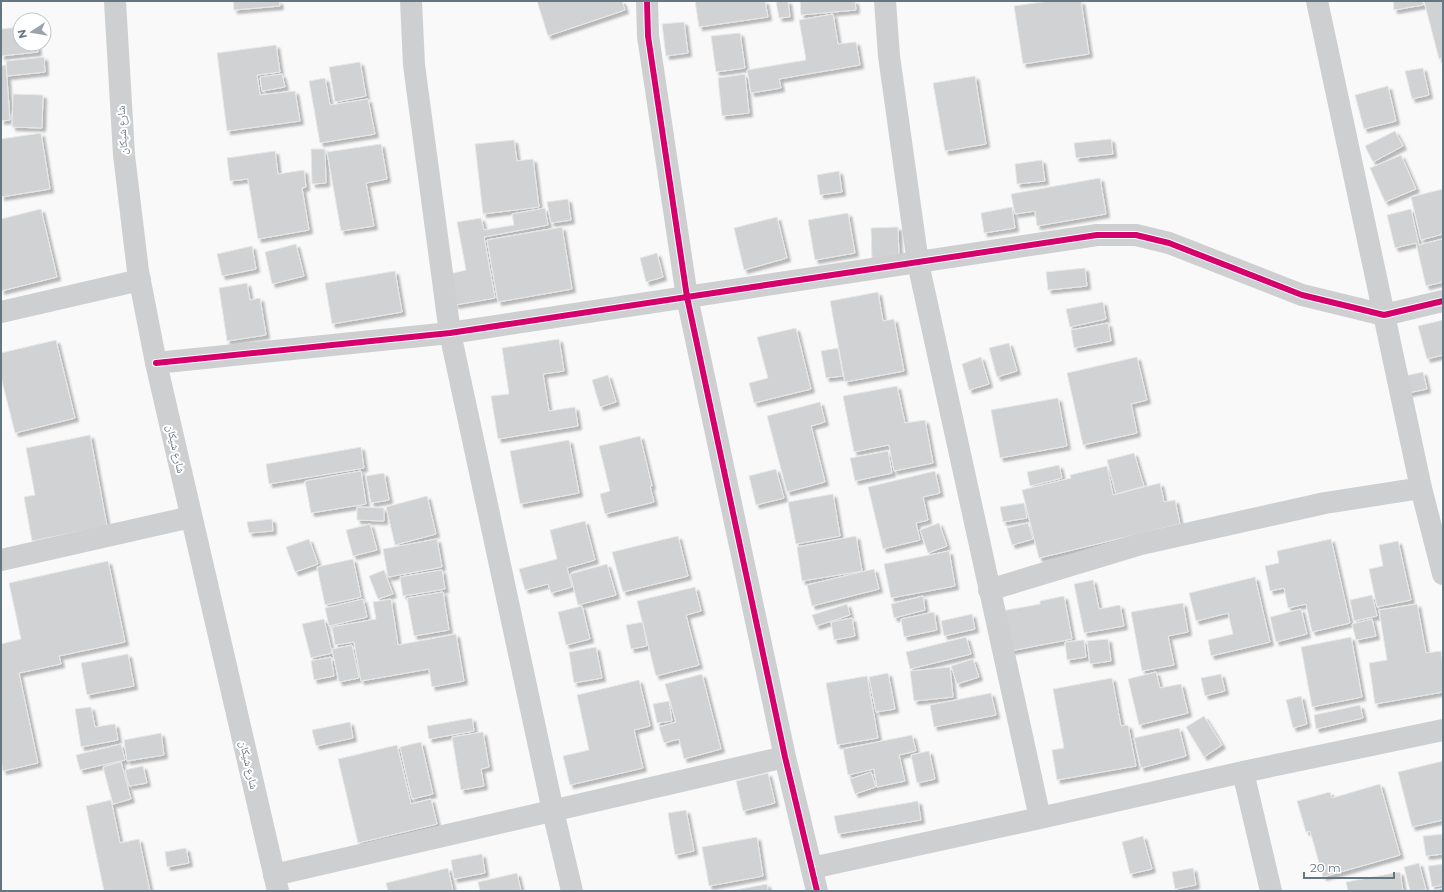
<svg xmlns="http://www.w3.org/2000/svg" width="1444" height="892" viewBox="0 0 1444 892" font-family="Montserrat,'Noto Naskh Arabic',sans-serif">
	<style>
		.building { fill: #d0d2d3; stroke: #e8e8e8; filter: url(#shadow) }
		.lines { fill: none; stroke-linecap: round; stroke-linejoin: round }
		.minor { stroke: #cecfd0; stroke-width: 22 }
		.tertiary { stroke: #cecfd0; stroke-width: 22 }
		.cycleway-casing { stroke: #fff; stroke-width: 8 }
		.cycleway { stroke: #d6006c; stroke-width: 6 }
		.labels { text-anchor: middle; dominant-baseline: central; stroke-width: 4; stroke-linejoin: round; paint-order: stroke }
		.street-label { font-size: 11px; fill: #657683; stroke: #fff }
	</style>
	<defs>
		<filter id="shadow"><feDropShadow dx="3.5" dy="3.5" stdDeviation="1" flood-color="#0004"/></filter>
	</defs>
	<rect width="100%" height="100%" fill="#f9f9f9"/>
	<path class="building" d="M233,1H279L280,6L234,10Z
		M537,1H622L625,10L548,36Z
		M695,1H765L768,17L699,27Z
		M776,1H788L790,17L779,18Z
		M800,1H855L856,10L801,15Z
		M1049,1H1081L1089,54L1023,64L1014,6Z
		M1393,1H1423V5L1394,10Z
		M1424,1H1443V58L1439,59Z
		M833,14L838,44L856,42L860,65L779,79L781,88L751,93L747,70L806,60L799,20Z
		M684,22L688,53L666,56L662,24Z
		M20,27V44H37L38,52L1,56V29Z
		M740,33L745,68L716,72L711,36Z
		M276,45L280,72L257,75L260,95L295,91L300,121L227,131L217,53Z
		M44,57L45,72L7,76L6,61Z
		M360,62L366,96L335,102L329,67Z
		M6,65L10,120L1,121V66Z
		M1423,68L1429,95L1412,99L1405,71Z
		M282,74L285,87L262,91L260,77Z
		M745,74L749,113L722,116L718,78Z
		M975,76L986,144L945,151L933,83Z
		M325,78L330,105L368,99L375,134L320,143L309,81Z
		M1388,86L1396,121L1364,129L1355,95Z
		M13,94L43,95L42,128L12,127Z
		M1395,131L1403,146L1373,162L1365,146Z
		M41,133L50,189L1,197V139Z
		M1111,139L1113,154L1076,158L1074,143Z
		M514,140L517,161L533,159L539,207L483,214L475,144Z
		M381,144L387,179L366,183L374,226L341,231L327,152Z
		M311,149H325L326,183L312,184Z
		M275,151L278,174L304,170L306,187L302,188L309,230L258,239L248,179L230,181L227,158Z
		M1401,155L1416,189L1385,202L1370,168Z
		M1042,160L1045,181L1017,184L1015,164Z
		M839,171L842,192L820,195L817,175Z
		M1100,178L1106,214L1037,226L1035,211L1015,214L1011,194Z
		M1443,189V234L1421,240L1411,197Z
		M568,199L571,220L551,223L547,202Z
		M1012,207L1015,228L984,233L981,213Z
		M545,208L548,225L484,237L495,298L455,305L449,274L466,270L457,222L481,218L484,230L514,225L512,214Z
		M41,209L57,277L1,291V219Z
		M1411,209L1419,245L1443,239V282L1426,286L1416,243L1395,248L1387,215Z
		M848,213L855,253L815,260L808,220Z
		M777,217L787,258L744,270L734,228Z
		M562,227L572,289L498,302L487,240Z
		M898,227L899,258L872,259L871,228Z
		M296,244L304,276L272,284L265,252Z
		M252,246L256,269L222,276L217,254Z
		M657,253L663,277L646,282L640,258Z
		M1085,268L1087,286L1048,290L1046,272Z
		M395,271L402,312L332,324L325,283Z
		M247,283L250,300L260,298L266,335L227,341L219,288Z
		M878,292L883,321L894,319L904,371L845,382L830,301Z
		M1103,302L1106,319L1070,327L1066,309Z
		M1443,320V355L1427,359L1418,326Z
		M1108,323L1111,341L1074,348L1071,330Z
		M796,328L811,389L754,403L749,383L768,378L757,337Z
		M559,339L564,371L543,374L549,411L575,407L578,426L498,439L491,396L509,394L502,348Z
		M56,340L75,418L15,433L1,377V353Z
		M1009,343L1017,371L997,377L989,348Z
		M838,348L843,376L826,378L821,351Z
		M981,357L989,384L969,390L962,364Z
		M1137,357L1147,400L1131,404L1137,433L1083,445L1067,373Z
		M1423,372L1427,389L1398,395L1395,378Z
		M608,375L616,402L600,407L592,380Z
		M897,386L905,423L925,420L933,463L894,471L889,445L854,452L843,396Z
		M1058,398L1067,446L1000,458L991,410Z
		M820,402L825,422L811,426L825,482L787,492L767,416Z
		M90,435L107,526L32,541L24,497L35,495L26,448Z
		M640,436L652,486H650L654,502L605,514L600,494L610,491L599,446Z
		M569,440L579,493L520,504L510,451Z
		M361,447L364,468L269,484L266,464Z
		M888,451L892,473L855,481L850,458Z
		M1134,453L1144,486L1116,494L1107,460Z
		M1059,465L1062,478L1030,486L1027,472Z
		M1107,466L1113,495L1160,483L1164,502L1175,500L1180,524L1039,558L1022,490L1071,478L1070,475Z
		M776,469L784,498L756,505L749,476Z
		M361,471L366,504L311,513L305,481Z
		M935,471L940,493L923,497L928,520L916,523L920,540L883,549L868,487Z
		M384,473L389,500L371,503L366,476Z
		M833,494L840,536L796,544L788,502Z
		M427,496L436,534L395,545L386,507Z
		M1024,503L1027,518L1003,522L1000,507Z
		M357,507L384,508V521L357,520Z
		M272,519L273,531L249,533L247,522Z
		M585,521L595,560L567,568L572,587L551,593L548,584L525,590L519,569L557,559L550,530Z
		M939,523L947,546L928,553L920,530Z
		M1028,523L1033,539L1012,545L1007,528Z
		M370,524L377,550L353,556L346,530Z
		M678,536L688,576L623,592L612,552Z
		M856,536L862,571L802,581L797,547Z
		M309,539L318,564L295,572L286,547Z
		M437,539L442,567L388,577L383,549Z
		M1331,539L1350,623L1312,632L1306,604L1288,608L1284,588L1270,591L1265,566L1279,563L1277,551Z
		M1398,541L1411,600L1377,607L1369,569L1383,566L1379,545Z
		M949,551L955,586L891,598L884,564Z
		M353,559L361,597L325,605L317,567Z
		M108,561L125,642L59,656L61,664L19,673L38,763L3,771L1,760V644L21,639L9,583Z
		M607,564L616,595L578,605L570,574Z
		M874,569L879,589L812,606L807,585Z
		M384,570L393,594L378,599L369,576Z
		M442,570L445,589L403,596L400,577Z
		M1255,577L1270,642L1211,656L1208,640L1233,634L1228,613L1196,621L1189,593Z
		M1093,580L1099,609L1120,605L1124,626L1084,633L1074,584Z
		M695,587L701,611L686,615L699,665L656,676L637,601Z
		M443,592L449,630L414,636L407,598Z
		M1372,595L1377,616L1354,621L1350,600Z
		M923,596L925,610L894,618L891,604Z
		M1064,596L1072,639L1010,651L1002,611L1040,604V601Z
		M363,599L367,617L329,626L325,608Z
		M391,599L398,645L456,634L464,681L432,687L429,669L361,681L354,642L335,645L332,627L376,619L373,602Z
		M1183,603L1188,632L1168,636L1174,665L1142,671L1131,612Z
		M847,604L850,615L816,626L812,615Z
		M1417,604L1426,653L1441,651L1443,665V692L1375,704L1369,663L1387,660L1379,610Z
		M582,606L590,639L566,645L558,612Z
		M1301,609L1307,634L1276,642L1270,617Z
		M934,612L937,630L904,637L901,619Z
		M972,614L975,629L944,636L941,621Z
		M852,618L855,636L834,640L831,622Z
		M324,619L332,653L311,658L302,624Z
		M1372,619L1376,636L1356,640L1352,624Z
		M643,622L647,646L631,649L626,625Z
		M966,637L971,654L910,669L906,652Z
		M1351,637L1362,697L1312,707L1301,647Z
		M1108,639L1111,661L1090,664L1087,641Z
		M1084,640L1086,657L1067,660L1065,642Z
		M352,645L359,678L339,682L332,649Z
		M596,647L602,678L574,683L569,652Z
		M128,654L134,686L87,695L81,663Z
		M331,657L334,676L314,680L311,661Z
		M973,659L979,677L957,684L951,666Z
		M950,667L953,697L914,701L910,671Z
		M1156,672L1160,688L1181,684L1188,713L1139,725L1128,679Z
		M888,673L895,709L876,712L869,677Z
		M702,674L721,749L684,759L679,739L664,743L659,727L676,722L665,684Z
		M1221,674L1225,691L1205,696L1201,678Z
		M867,676L878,738L837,745L826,683Z
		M1112,678L1121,726L1128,725L1136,766L1057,780L1052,750L1064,748L1053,689Z
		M639,680L650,726L634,730L643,768L570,785L563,756L589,750L577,695Z
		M991,693L996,715L934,727L930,705Z
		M1301,696L1307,724L1293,728L1286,700Z
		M669,701L672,721L657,723L653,704Z
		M1360,705L1363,718L1316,729L1314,715Z
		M91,707L95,727L115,724L118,740L81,747L75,709Z
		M1204,716L1222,745L1204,757L1186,727Z
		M472,718L474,731L429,739L427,726Z
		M350,722L353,738L316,746L312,730Z
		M1179,728L1186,756L1141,768L1134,738Z
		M483,732L489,767L481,769L484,786L461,790L452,737Z
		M161,733L164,755L127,761L124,740Z
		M912,735L916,751L899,755L905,781L877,787L874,769L848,775L843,749Z
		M421,742L433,794L412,799L400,747Z
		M121,744L125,760L80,770L76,755Z
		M397,745L411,804L431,799L437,824L358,843L338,759Z
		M929,751L935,779L917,783L911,755Z
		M1443,761V820L1412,827L1398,772Z
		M121,762L131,799L113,804L103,767Z
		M143,766L147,783L129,786L125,770Z
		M871,772L876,787L855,794L850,779Z
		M768,773L775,803L743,811L736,781Z
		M1380,784L1400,855L1323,877L1310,831L1306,832L1297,801L1330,792L1332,798Z
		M111,800L120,843L139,839L150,891H104L86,806Z
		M918,801L921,820L838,834L834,816Z
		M686,810L694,851L675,855L668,813Z
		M1443,834V854L1426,856L1423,836Z
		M1143,836L1152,869L1130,874L1122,842Z
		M757,837L763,876L709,886L702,847Z
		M186,848L189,863L167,867L165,852Z
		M482,854L485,873L454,879L451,860Z
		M1419,863L1426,890L1410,891L1404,867Z
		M1443,864V885L1432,887L1428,866Z
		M448,868L453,891H388L386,883Z
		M1193,868L1196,885L1175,889L1172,872Z
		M1400,872L1403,891H1348L1346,882Z
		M517,873L521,891H480L478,882Z
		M767,884L768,891H730Z
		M1443,888V891H1435V890Z"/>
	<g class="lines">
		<path class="minor" d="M411,1L414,65L450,333L553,811L572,891
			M647,1L648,36L687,297L785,757L817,891
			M885,1L889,56L918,263L1040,818
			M1317,1L1421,488L1443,574
			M1,312L140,280
			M156,363L450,333L687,297L1097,235H1136L1169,243L1302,295L1384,315L1443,301
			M1,560L191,517
			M989,590L1141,544L1325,503L1421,488
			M1243,772L1271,891
			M812,868L1040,818L1243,772L1443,730
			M274,875L785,757"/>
		<path class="tertiary" d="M115,1L124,155L138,271L156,363L278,891"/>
		<g class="cycleway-casing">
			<path id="cycleway" d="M647,1L648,36L687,297L785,757L817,891
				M156,363L450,333L687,297L1097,235H1136L1169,243L1302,295L1384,315L1443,301"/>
		</g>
		<use href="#cycleway" class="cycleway"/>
	</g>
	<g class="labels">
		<g class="street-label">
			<text transform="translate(122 130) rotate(-93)">شارع شيكان</text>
			<text transform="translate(176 449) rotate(77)">شارع شيكان</text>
			<text transform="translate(249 765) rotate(77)">شارع شيكان</text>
		</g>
	</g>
	<rect width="1444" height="892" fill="none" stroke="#657683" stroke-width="4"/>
	<g transform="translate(32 32) rotate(258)"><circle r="19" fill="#ffffff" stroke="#c1c8cd"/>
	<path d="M0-3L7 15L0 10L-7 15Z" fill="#99a4ac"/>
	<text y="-6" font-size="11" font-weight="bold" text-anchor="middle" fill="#657683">N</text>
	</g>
	<path d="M1304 872v6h90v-6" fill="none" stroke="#657683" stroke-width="2"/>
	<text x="1310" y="872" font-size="12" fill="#657683" stroke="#ffffff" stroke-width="3" paint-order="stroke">20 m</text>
</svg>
